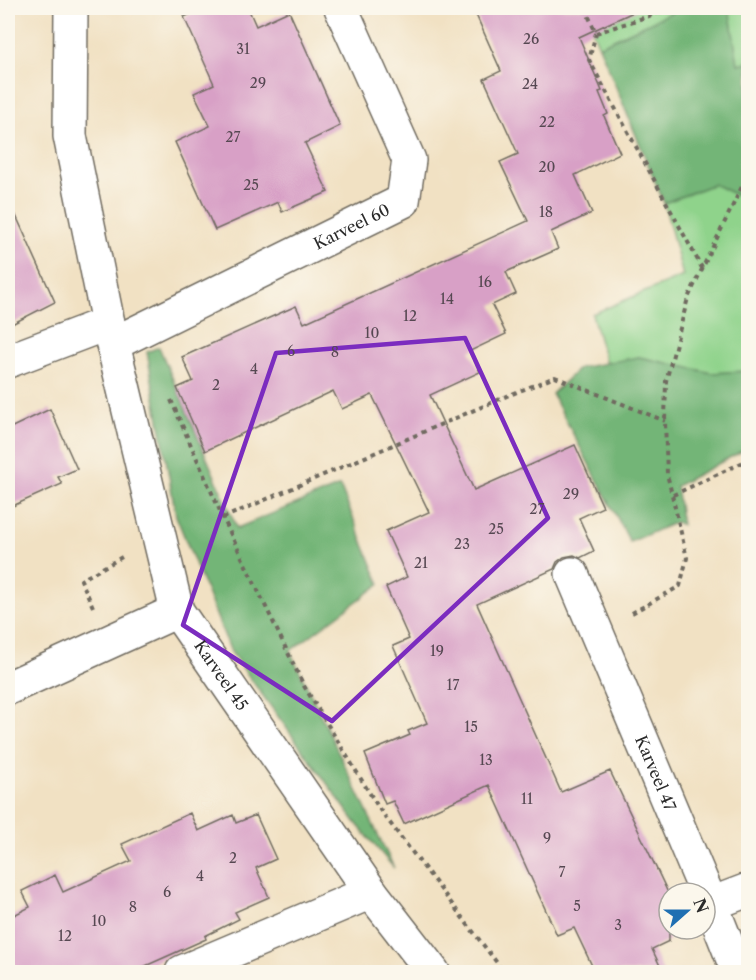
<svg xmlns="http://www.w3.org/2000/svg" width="756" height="980" viewBox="0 0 756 980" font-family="'Libre Caslon Text',serif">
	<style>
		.green { fill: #8fd38b; stroke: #5d7f5b; stroke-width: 1.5 }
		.forest { fill: #73b577; stroke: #4f7051; stroke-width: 1.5 }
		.building { fill: #d8a0c6 }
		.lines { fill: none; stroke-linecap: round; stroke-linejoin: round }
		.minor-casing { stroke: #706b60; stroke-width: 36 }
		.tertiary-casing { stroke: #706b60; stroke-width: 36 }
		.path { stroke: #706b60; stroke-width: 4; stroke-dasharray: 4.5 4.5; stroke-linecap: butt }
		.minor { stroke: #fff; stroke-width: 33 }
		.tertiary { stroke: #fff; stroke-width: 33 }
		.marked { fill: none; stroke: #7b2cbf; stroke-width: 4.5; stroke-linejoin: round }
		.labels { text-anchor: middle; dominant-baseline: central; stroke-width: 4.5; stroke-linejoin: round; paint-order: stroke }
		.number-label { font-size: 14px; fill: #564852 }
		.street-label { font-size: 16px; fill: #2b2b2b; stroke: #fbf7ec }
	</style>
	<rect width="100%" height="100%" fill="#fbf7ec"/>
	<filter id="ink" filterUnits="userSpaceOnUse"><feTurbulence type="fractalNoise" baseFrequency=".0167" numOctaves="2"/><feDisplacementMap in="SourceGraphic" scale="12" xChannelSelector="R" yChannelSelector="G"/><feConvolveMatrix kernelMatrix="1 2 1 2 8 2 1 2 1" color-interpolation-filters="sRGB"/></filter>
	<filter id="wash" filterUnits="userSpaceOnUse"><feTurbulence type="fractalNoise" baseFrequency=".008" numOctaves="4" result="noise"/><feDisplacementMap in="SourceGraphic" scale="24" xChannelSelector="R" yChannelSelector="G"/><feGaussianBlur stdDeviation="1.35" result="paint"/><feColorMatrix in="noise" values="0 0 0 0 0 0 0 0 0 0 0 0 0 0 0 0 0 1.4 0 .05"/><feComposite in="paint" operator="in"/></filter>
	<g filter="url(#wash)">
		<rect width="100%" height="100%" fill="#f1e1c3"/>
		<path class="green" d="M583,8H681L599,46Z
			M729,8H748V62L738,65Z
			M714,184L748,201V371L712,373L639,357L606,364L592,314L683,276L664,203Z"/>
		<path class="forest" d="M681,8H729L738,64L748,62V201L714,184L664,203L599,46Z
			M159,347L237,528L340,486L380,584L290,651L394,868L356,823L231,652L176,516L147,352Z
			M639,357L712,373L748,371V448L676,486L682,525L676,522L630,542L552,394L579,368Z"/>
		<g id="blocks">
			<path class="building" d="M204,8H248L256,26L289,11L340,126L305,143L328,192L282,212L278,202L215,230L175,142L210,126L194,93L214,84L184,17Z
				M473,8H642L579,37L602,91L599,92L608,114L604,116L620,153L575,175L592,213L551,232L558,249L506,272L516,294L492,305L506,334L470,351L480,372L430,395L474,490L575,445L603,507L579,518L594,551L580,558L574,555L564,557L557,562L554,569L477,604L561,792L610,771L669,895V941L652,949L663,972H595L574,928L557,935L489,785L404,824L393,801L385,804L365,754L410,735L408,731L427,723L393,646L409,639L386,587L407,577L386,531L429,512L372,395L342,409L333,391L205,451L177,388L193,381L182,357L296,306L304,323L528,221L500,162L518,154L484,79L501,71Z
				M8,198L55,302L8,326Z
				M50,409L77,469L58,477L62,484L8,508V429Z
				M190,813L198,831L233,815L236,823L256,815L276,859L256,868L269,897L235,912L239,919L205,936L206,939L132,972H18L8,951V918L30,907L22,891L55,875L63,892L131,861L122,844Z"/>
		</g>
	</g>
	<g filter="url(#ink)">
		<use href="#blocks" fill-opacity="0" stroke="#706b60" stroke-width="1.5"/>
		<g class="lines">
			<g class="minor-casing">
				<g id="minor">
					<path id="s1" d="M113,344L403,201L409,160L341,8"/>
					<path d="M8,361L108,323"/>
					<path id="s2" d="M572,574L711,904L738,972"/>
					<path d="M711,904L748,890"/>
					<path d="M182,972L371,892"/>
				</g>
			</g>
			<g class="tertiary-casing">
				<g id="tertiary">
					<path id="s3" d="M71,8L70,136L108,323L177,611L371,892L433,972"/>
					<path d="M8,688L177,611"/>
				</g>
			</g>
			<path class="path" d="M585,8L596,33L589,60L702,268
				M741,8L748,29
				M596,33L674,8
				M171,400L223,518L304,686L380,810L504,972
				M673,495L748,460
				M223,518L507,396L555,377L665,421
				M93,607L81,580L122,557
				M632,613L680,586L687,558L667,474L665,421L666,381L688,298L748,174"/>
			<use href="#minor" class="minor"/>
			<use href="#tertiary" class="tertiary"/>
		</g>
	</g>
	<path class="marked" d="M465,338L548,518L332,721L183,625L276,353Z"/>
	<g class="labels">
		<g class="number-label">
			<text x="531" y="39">26</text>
			<text x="243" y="49">31</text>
			<text x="258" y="83">29</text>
			<text x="530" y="84">24</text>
			<text x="547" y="122">22</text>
			<text x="233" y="137">27</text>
			<text x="547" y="167">20</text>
			<text x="251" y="185">25</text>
			<text x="546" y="212">18</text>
			<text x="485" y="282">16</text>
			<text x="447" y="299">14</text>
			<text x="410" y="316">12</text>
			<text x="372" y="333">10</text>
			<text x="291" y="351">6</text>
			<text x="335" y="352">8</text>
			<text x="254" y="369">4</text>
			<text x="216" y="385">2</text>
			<text x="571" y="494">29</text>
			<text x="537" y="509">27</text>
			<text x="496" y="529">25</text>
			<text x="462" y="544">23</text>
			<text x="421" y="563">21</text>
			<text x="437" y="651">19</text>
			<text x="453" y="685">17</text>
			<text x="471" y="727">15</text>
			<text x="486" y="760">13</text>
			<text x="527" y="799">11</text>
			<text x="547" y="838">9</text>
			<text x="233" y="858">2</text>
			<text x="562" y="872">7</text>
			<text x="200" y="876">4</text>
			<text x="167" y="892">6</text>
			<text x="577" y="906">5</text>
			<text x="133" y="907">8</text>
			<text x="99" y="921">10</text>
			<text x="618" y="925">3</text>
			<text x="65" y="936">12</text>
		</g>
		<g class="street-label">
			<text stroke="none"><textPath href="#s1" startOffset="266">Karveel 60</textPath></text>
			<text stroke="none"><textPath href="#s3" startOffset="693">Karveel 45</textPath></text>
			<text stroke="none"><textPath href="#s2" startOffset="216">Karveel 47</textPath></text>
		</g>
	</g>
	<rect width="756" height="980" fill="none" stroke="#fbf7ec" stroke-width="30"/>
	<g transform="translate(687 911) rotate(69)"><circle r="28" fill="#fbf7ec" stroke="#a8a59f" stroke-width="1.5"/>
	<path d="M0-4.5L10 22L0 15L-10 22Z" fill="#1f6fb2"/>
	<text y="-9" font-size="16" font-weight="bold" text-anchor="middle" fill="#2b2b2b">N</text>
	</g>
</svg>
